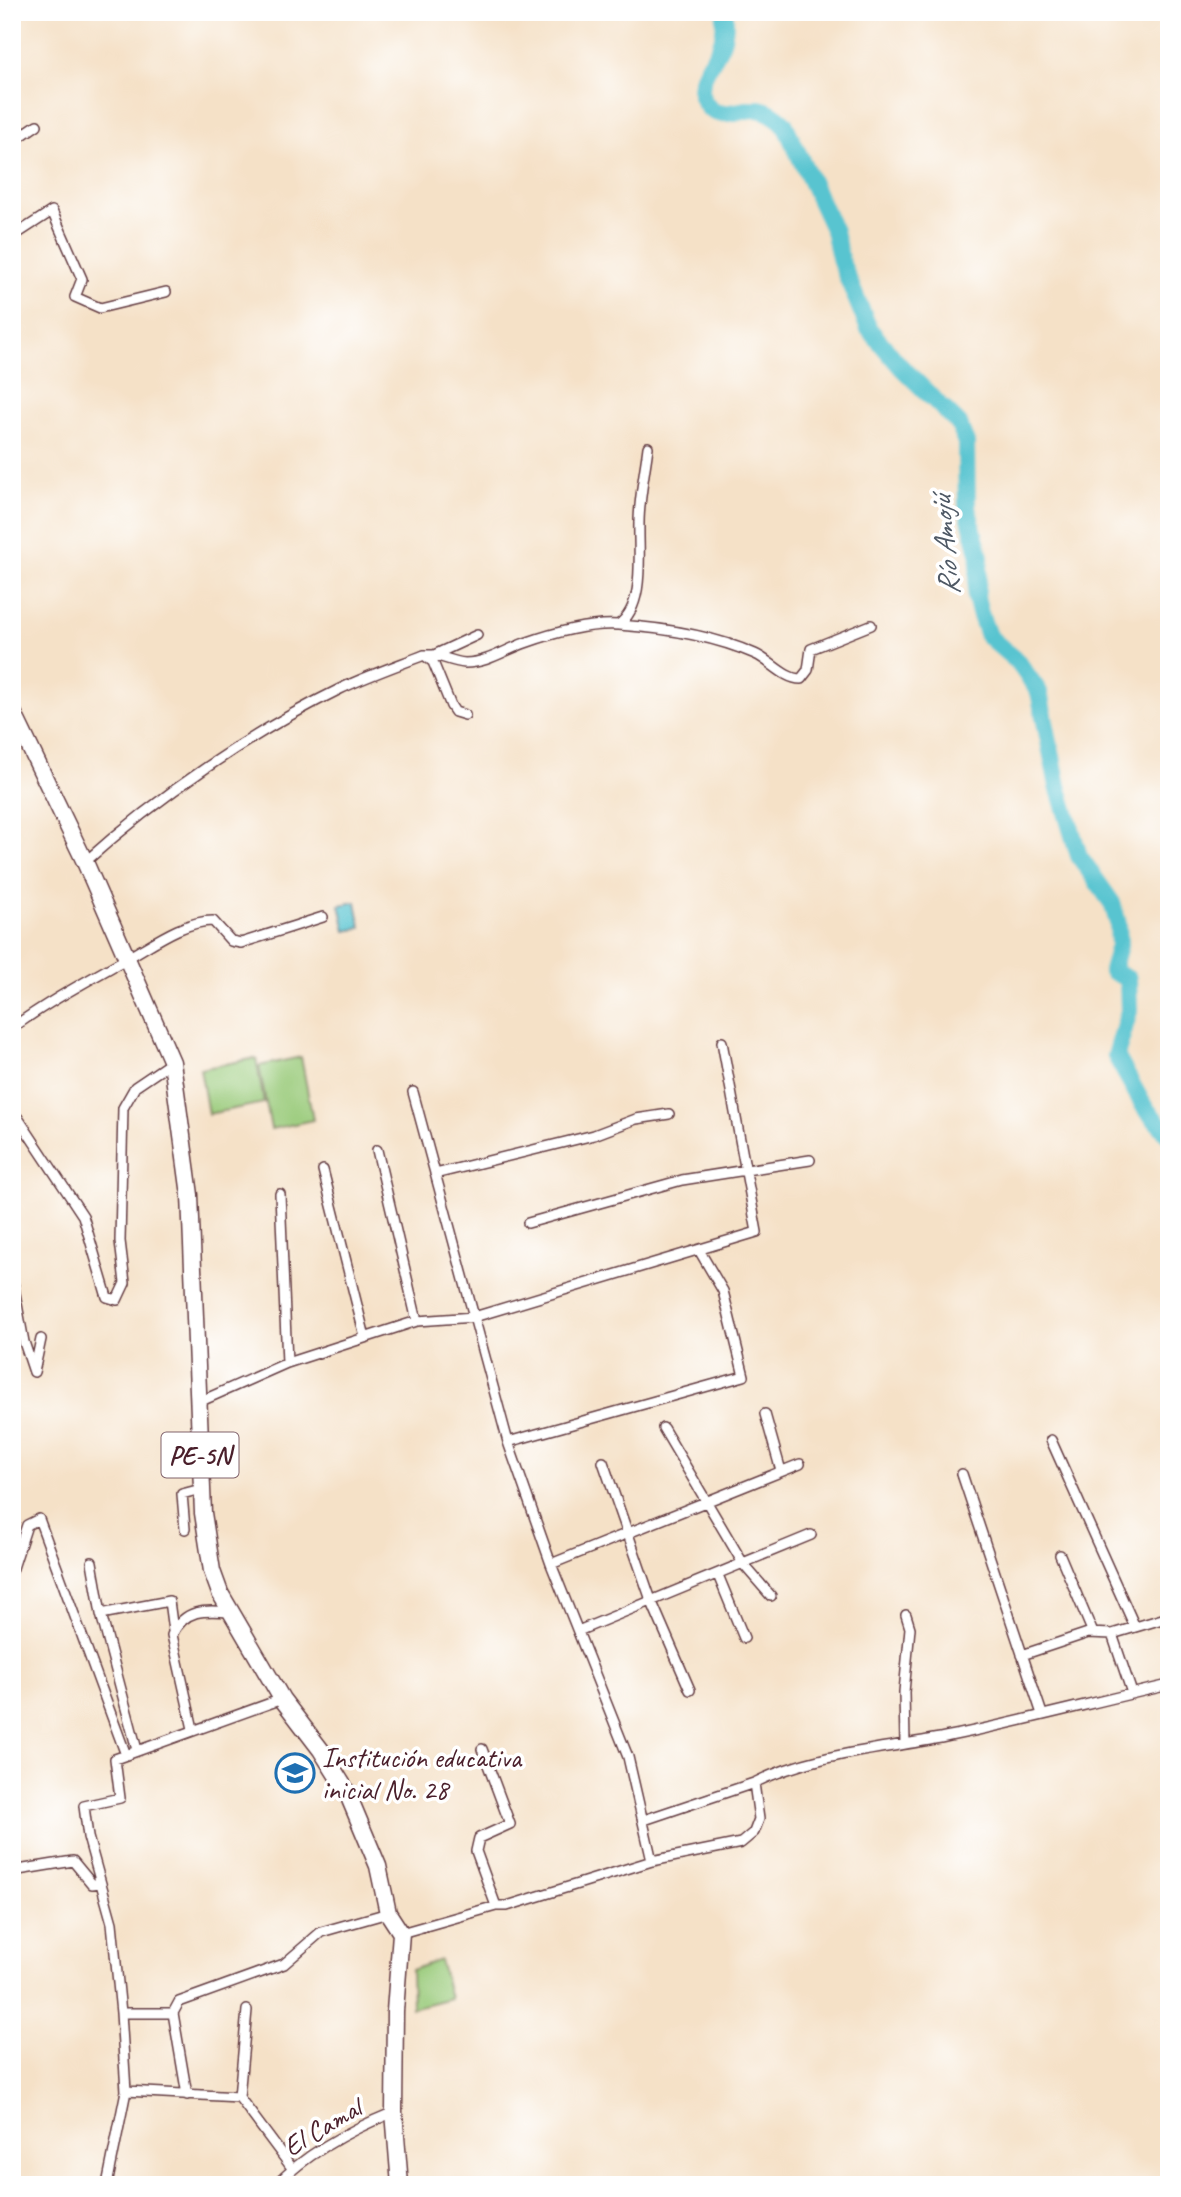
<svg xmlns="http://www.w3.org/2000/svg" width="1181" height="2197" viewBox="0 0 1181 2197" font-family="Caveat,sans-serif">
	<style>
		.green { fill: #99ca79; stroke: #727452; stroke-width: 2 }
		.water { fill: #58c4d0; stroke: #51727e; stroke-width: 2 }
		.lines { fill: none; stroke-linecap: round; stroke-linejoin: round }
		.river { stroke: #58c4d0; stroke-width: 18 }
		.street-casing { stroke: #643c42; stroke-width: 12 }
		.highway-casing { stroke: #643c42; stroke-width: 19 }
		.street { stroke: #fff; stroke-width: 9 }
		.highway { stroke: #fff; stroke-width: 16 }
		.labels { text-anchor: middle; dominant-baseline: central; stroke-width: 7; stroke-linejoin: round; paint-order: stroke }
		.shield { fill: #fff; stroke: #80626b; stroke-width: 2 }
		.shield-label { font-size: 26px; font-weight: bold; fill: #4a1f2b }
		.poi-label { font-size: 28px; fill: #4a1f2b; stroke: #fff; text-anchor: start }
		.street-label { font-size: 28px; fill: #4a1f2b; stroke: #fff }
		.water-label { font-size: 30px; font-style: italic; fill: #4f5965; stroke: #fff }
	</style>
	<rect width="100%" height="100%" fill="#fff"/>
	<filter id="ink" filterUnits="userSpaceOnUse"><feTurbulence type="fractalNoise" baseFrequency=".0143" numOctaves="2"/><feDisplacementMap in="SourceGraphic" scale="14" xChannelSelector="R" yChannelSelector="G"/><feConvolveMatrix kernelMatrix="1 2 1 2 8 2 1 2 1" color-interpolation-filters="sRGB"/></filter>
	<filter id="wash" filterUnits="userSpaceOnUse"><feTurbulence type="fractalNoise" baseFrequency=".00686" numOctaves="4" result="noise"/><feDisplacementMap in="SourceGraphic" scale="28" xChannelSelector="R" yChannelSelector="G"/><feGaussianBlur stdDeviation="1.57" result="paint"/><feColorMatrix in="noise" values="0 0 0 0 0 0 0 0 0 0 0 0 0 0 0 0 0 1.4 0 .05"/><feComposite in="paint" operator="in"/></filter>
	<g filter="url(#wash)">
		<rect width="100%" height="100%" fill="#f5e1c7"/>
		<path class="green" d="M301,1057L313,1120L271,1129L259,1066Z
			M256,1058L264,1103L208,1114L200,1069Z
			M440,1960L450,1998L412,2008L411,1970Z"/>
		<path class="water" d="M356,902L361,928L346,931L340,905Z"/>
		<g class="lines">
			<path class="river" d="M725,12C725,23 725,35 721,44C714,62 695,80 703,99C714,124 736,109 756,109C767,109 776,116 784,123L834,231L841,262L869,329L901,367L959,424L966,443L967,507L980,557L976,597L980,613L988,636L1018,662L1039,692L1058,786L1079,856L1112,903L1118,923L1119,945L1112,971L1128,979L1129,1011L1116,1056L1145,1108L1169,1135"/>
		</g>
	</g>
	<g filter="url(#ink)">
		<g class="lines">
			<g class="street-casing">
				<path id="street" d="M12,142L37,125
					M12,237L52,211L82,279L75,297L100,308L166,292
					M618,625C646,606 638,553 639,523C639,498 645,472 648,447
					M424,655L433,662L451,706L455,712L465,715
					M434,655C443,657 454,662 465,663C487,663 505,650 525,643C553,633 589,623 619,625C664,628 714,636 755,654C771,661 784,679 801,679L808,670L811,649L871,625
					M85,862C156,798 254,731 340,689C367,676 396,666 424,655H434L477,635
					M12,1028C48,1002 85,982 124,960C150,946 182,921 213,921L231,941L241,943L323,917
					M413,1092L508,1442L551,1564L628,1757L652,1861
					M12,1115L18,1118L83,1216L107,1297L117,1300L125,1283L120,1241L123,1108L135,1087L172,1062
					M377,1150L417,1321
					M323,1170L365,1337
					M435,1174L594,1135L636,1119L669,1114
					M280,1194L287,1363
					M528,1223L682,1180L810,1160
					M12,1277L24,1342L34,1372L41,1339
					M199,1402L287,1363L417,1321L474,1317L757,1232L722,1042
					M765,1414L781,1471
					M663,1428L744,1565L771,1596
					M1051,1440L1135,1627
					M508,1442L744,1376L723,1291L699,1250
					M603,1462L651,1600L690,1690
					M962,1474L1042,1714
					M185,1529L182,1494L201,1489
					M1060,1555L1093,1633
					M92,1562L101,1614L137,1750
					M551,1564L800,1464
					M12,1571L27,1525L39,1519L126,1755
					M718,1575L744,1638
					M101,1614L169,1601L173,1631
					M578,1631L811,1535
					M1022,1655L1088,1633L1112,1634
					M1132,1693L1112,1634L1169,1617
					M193,1729L172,1635C185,1608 205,1610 231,1612
					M905,1744L904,1692L910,1628L906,1615
					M482,1749L510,1824L479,1838L476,1851L496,1906
					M644,1820L754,1783
					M12,1871L73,1861L92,1884L100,1883L99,1877
					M401,1933L496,1906H507L652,1861L741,1843L754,1832L759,1819L754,1783C814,1753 880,1750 945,1737C1020,1722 1094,1702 1169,1685
					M173,2013L179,2002L284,1964L321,1932L388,1913
					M126,2091L239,2097L292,2168
					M187,2095L173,2013H121L112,1923L88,1837L84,1806L120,1798L115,1759L282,1699
					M239,2097L247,2010
					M107,2185L126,2091L121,2013
					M276,2185C308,2152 352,2129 394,2112"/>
			</g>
			<g class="highway-casing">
				<path id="highway" d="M12,710L85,862L172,1062L190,1195L203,1513L212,1571L220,1593L282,1699L321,1750L346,1790L378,1866L388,1913L401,1933L395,2011L394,2112L400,2185"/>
			</g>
			<use href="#street" class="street"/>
			<use href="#highway" class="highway"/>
		</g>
	</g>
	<defs>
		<g id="school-ring" transform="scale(2.0125)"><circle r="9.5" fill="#fff" stroke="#1f6fb2" stroke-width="1.5"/><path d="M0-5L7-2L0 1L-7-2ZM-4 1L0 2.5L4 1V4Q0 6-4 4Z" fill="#1f6fb2"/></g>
	</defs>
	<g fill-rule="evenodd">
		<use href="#school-ring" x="295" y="1773"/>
	</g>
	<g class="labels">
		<rect class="shield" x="161.5" y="1432.5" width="77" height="45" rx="5"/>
		<g class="shield-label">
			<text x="200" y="1455">PE-5N</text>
		</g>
		<g class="poi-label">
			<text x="322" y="1757">Institución educativa<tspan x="322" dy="32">inicial No. 28</tspan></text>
		</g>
		<g class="street-label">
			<text transform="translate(322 2127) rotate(-31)">El Camal</text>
		</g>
		<g class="water-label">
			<text transform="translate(945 546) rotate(-95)">Río Amojú</text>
		</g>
	</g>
	<rect width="1181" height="2197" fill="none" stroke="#fff" stroke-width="42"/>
</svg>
